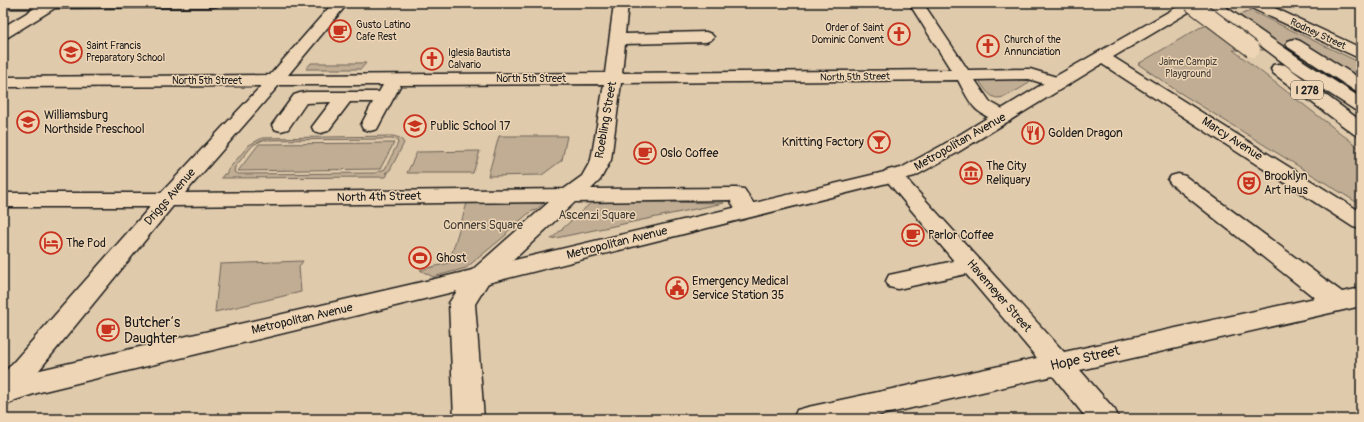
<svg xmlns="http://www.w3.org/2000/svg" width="1364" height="422" viewBox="0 0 1364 422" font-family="Pangolin,sans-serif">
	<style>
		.green { fill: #c0ad94; stroke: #6e6458; fill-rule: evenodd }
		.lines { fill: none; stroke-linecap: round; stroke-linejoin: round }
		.minor-casing { stroke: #1c1c1c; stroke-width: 3 }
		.major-casing { stroke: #1c1c1c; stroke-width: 3 }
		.highway-casing { stroke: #1c1c1c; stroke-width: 3 }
		.minor { fill: #edd5b5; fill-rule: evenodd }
		.major { fill: #edd5b5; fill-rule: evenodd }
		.highway { fill: #edd5b5; fill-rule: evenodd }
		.highway-bridge-casing { stroke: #1c1c1c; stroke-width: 18; stroke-linecap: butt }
		.highway-bridge { stroke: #edd5b5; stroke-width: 16 }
		.labels { text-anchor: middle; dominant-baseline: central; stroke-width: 3; stroke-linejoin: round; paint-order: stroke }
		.far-poi-label { font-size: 10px; fill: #1c1c1c; stroke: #edd5b5; text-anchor: start }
		.far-street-label { font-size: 10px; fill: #1c1c1c; stroke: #edd5b5 }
		.far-park-label { font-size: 10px; fill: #45403a; stroke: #edd5b5 }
		.shield { fill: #edd5b5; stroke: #5b544a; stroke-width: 1 }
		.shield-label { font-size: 11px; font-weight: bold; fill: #1c1c1c }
		.poi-label { font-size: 12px; fill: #1c1c1c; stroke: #edd5b5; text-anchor: start }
		.street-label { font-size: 12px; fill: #1c1c1c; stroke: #edd5b5 }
		.park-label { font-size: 12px; fill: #45403a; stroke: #edd5b5 }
		.near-poi-label { font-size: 14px; fill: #1c1c1c; stroke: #edd5b5; text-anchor: start }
		.near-street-label { font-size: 14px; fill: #1c1c1c; stroke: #edd5b5 }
	</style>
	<rect width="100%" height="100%" fill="#e0caac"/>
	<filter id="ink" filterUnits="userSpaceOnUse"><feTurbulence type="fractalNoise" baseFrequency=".025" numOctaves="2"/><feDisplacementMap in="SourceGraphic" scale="8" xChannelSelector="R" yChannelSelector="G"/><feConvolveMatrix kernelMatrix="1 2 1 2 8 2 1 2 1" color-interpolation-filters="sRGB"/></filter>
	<g filter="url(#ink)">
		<path class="green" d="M1251,11L1361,63V79L1312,50H1233L1361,149V205L1177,91L1138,64L1199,28Z
			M311,63H366L361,69H306Z
			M981,79H1023L1030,81C1026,86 1019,89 1014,92C995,103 991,98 980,82Z
			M393,136L400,138L404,143L390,170L385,173H388L386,177L221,178L224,174H227V171L249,145L262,138ZM391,139L397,140L398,143L385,169L375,173L238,174L234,172L235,167L253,145L263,140Z
			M499,136H567L562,160L542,175L488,176Z
			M394,143L380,169L238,171L259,144Z
			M480,151L473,173H407L417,152Z
			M543,199L545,202L536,210L530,212L507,232L506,235L466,268L433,277L420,270L449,263L467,203L509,202Z
			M593,201L724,203L551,239Z
			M303,261L299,267L301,292L215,312L220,264Z"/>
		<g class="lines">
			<g class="minor-casing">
				<path id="minor" d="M3,3H219L217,6L212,7L55,8L8,37L3,39V27L35,8H3Z
					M333,3H348L288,75L605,73L614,3H628L625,34L706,32L711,34L714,37L711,40L706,42L625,44L622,73L951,70L909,3H923L968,70L1030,69L1063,79L1066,83L1063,87L1057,88L1029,79L975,80L990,102L1010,113L1012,117L1010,121C999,124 986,117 977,110C969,103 963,89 958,80L621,83L611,160L600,180L591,189L736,188L744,189L758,210L755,215L747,217L739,215L730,200L575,202L489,283L480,285L471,283L468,277L471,271L549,202L173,206L13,402L3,406V374L150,207H3V193H161L261,86L3,87V77L270,75ZM604,84L591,160L582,176L564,189L185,193L279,85H383L379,92H306L300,93L294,95L272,125L274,129L281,131L288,129L306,103L331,102L312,127L314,131L321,133L328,131L350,102H373L361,125L363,129L370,131L377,129L400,86L399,85Z
					M892,169L899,171L1064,352L1315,298L1171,184L1168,180L1171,176L1178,174L1185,176L1342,292L1361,288V306L1080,370L1115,410L1119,419H1087L1053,376L863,419H793L797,410L808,407L1037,358L966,274L898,289L889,287L886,281L889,275L954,261L882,175L885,171Z"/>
			</g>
			<g class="major-casing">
				<path id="major" d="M1184,3H1201L1199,6L1113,57L1361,212V229L1353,227L1102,64L955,154L915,176L488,283L475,304L484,419H454L449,303L457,291L40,392L3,404V380L40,370L439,278L901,168L941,146L1051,79Z
					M1245,3H1264L1361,48V59L1247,6Z"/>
			</g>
			<g class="highway-casing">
				<path id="highway" d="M1204,3H1220L1305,62L1361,98V111L1355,110L1293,70Z
					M1294,39L1300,41L1361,79V92L1355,91L1288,47L1286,44L1288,41Z
					M1279,64L1285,65L1361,121V136L1354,134L1273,73L1271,69L1273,65Z"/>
			</g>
			<use href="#minor" class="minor"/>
			<use href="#major" class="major"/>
			<use href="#highway" class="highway"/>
			<g class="highway-bridge-casing">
				<path id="highway-bridge" d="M1191,3L1252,49"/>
			</g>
			<use href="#highway-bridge" class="highway-bridge"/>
		</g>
	</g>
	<defs>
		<g id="cafe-ring" transform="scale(1.15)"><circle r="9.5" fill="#edd5b5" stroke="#c8321e" stroke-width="1.5"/><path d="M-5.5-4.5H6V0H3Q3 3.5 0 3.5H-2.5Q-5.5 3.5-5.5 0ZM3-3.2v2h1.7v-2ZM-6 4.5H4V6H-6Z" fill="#c8321e"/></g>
		<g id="church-ring" transform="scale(1.15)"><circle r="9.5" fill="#edd5b5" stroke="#c8321e" stroke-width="1.5"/><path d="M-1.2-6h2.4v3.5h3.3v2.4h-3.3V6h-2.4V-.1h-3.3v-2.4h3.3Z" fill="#c8321e"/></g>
		<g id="school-ring" transform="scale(1.15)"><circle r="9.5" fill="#edd5b5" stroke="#c8321e" stroke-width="1.5"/><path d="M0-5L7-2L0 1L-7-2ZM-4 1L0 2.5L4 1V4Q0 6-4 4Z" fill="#c8321e"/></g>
		<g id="restaurant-ring" transform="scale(1.15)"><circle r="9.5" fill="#edd5b5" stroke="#c8321e" stroke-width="1.5"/><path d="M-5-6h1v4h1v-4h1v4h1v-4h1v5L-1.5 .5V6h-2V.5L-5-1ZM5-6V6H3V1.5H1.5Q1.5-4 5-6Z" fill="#c8321e"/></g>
		<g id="bar-ring" transform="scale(1.15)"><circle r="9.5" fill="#edd5b5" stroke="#c8321e" stroke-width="1.5"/><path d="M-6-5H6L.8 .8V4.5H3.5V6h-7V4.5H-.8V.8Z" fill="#c8321e"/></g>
		<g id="museum-ring" transform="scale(1.15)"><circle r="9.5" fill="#edd5b5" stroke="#c8321e" stroke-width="1.5"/><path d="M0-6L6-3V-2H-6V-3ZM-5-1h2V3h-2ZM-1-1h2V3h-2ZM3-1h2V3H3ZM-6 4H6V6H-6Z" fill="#c8321e"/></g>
		<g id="theatre-ring" transform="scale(1.15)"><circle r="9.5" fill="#edd5b5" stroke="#c8321e" stroke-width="1.5"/><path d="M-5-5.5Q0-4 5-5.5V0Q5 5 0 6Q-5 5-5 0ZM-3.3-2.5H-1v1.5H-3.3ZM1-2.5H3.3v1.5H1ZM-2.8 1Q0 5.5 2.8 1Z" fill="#c8321e"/></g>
		<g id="hotel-ring" transform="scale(1.15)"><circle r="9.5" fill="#edd5b5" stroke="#c8321e" stroke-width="1.5"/><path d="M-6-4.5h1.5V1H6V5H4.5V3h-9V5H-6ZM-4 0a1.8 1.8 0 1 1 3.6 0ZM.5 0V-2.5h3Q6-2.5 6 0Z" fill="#c8321e"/></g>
		<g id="stadium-ring" transform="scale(1.15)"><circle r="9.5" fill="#edd5b5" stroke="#c8321e" stroke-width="1.5"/><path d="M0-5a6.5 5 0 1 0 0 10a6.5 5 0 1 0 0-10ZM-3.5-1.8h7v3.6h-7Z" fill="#c8321e"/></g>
		<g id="civic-ring" transform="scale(1.15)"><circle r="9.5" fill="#edd5b5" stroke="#c8321e" stroke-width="1.5"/><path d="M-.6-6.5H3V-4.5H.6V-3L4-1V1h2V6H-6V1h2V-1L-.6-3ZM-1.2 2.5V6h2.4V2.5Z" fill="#c8321e"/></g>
	</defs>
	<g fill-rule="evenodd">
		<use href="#cafe-ring" x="340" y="31"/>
		<use href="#church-ring" x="899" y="34"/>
		<use href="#church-ring" x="988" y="46"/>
		<use href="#school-ring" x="71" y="52"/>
		<use href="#church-ring" x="432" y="59"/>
		<use href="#school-ring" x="28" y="122"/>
		<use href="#school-ring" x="415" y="126"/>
		<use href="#restaurant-ring" x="1033" y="133"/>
		<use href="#bar-ring" x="879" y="142"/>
		<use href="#cafe-ring" x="645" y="153"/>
		<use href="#museum-ring" x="971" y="173"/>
		<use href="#theatre-ring" x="1249" y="183"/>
		<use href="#cafe-ring" x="913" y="235"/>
		<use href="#hotel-ring" x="51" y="243"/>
		<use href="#stadium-ring" x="420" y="258"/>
		<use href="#civic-ring" x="677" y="288"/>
		<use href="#cafe-ring" x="108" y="330"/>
	</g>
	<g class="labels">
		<g class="far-poi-label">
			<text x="356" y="25">Gusto Latino<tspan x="356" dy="12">Cafe Rest</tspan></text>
			<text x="884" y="28" text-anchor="end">Order of Saint<tspan x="884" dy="12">Dominic Convent</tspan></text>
			<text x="1004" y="40">Church of the<tspan x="1004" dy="12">Annunciation</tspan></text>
			<text x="86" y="46">Saint Francis<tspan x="86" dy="12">Preparatory School</tspan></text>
			<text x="448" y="53">Iglesia Bautista<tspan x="448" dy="12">Calvario</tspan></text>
		</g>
		<g class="far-street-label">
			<text transform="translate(1318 34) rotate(25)">Rodney Street</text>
			<text transform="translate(855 77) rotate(-1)">North 5th Street</text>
			<text x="531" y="79">North 5th Street</text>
			<text x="207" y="81">North 5th Street</text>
		</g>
		<g class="far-park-label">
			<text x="1188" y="62">Jaime Campiz<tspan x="1188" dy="12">Playground</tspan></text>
		</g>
		<rect class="shield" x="1291" y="81" width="32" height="18" rx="3"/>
		<g class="shield-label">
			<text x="1307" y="90">I 278</text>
		</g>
		<g class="poi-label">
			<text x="44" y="115">Williamsburg<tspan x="44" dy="14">Northside Preschool</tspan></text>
			<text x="430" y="126">Public School 17</text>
			<text x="1048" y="133">Golden Dragon</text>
			<text x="864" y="142" text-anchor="end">Knitting Factory</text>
			<text x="660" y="153">Oslo Coffee</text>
			<text x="986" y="166">The City<tspan x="986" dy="14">Reliquary</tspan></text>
			<text x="1264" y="176">Brooklyn<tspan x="1264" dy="14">Art Haus</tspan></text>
			<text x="928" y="235">Parlor Coffee</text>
			<text x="66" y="243">The Pod</text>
			<text x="436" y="258">Ghost</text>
			<text x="692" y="281">Emergency Medical<tspan x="692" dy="14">Service Station 35</tspan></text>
		</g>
		<g class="street-label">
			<text transform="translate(606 120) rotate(-80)">Roebling Street</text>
			<text transform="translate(1232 139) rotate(33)">Marcy Avenue</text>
			<text transform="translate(960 142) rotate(-30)">Metropolitan Avenue</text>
			<text transform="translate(170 197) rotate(-49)">Driggs Avenue</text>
			<text transform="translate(379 197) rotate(-1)">North 4th Street</text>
			<text transform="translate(617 243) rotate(-14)">Metropolitan Avenue</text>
			<text transform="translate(999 296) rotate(49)">Havemeyer Street</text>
			<text transform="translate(302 319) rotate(-13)">Metropolitan Avenue</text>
		</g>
		<g class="park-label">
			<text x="597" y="215">Ascenzi Square</text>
			<text x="483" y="225">Conners Square</text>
		</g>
		<g class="near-poi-label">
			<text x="124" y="322">Butcher‘s<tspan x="124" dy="16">Daughter</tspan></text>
		</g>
		<g class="near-street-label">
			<text transform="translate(1085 358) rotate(-13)">Hope Street</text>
		</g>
	</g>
	<rect width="1364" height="422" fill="none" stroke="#edd5b5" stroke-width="16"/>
	<rect x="8" y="8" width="1348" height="406" fill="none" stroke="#1c1c1c" stroke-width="1.5" filter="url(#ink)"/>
</svg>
